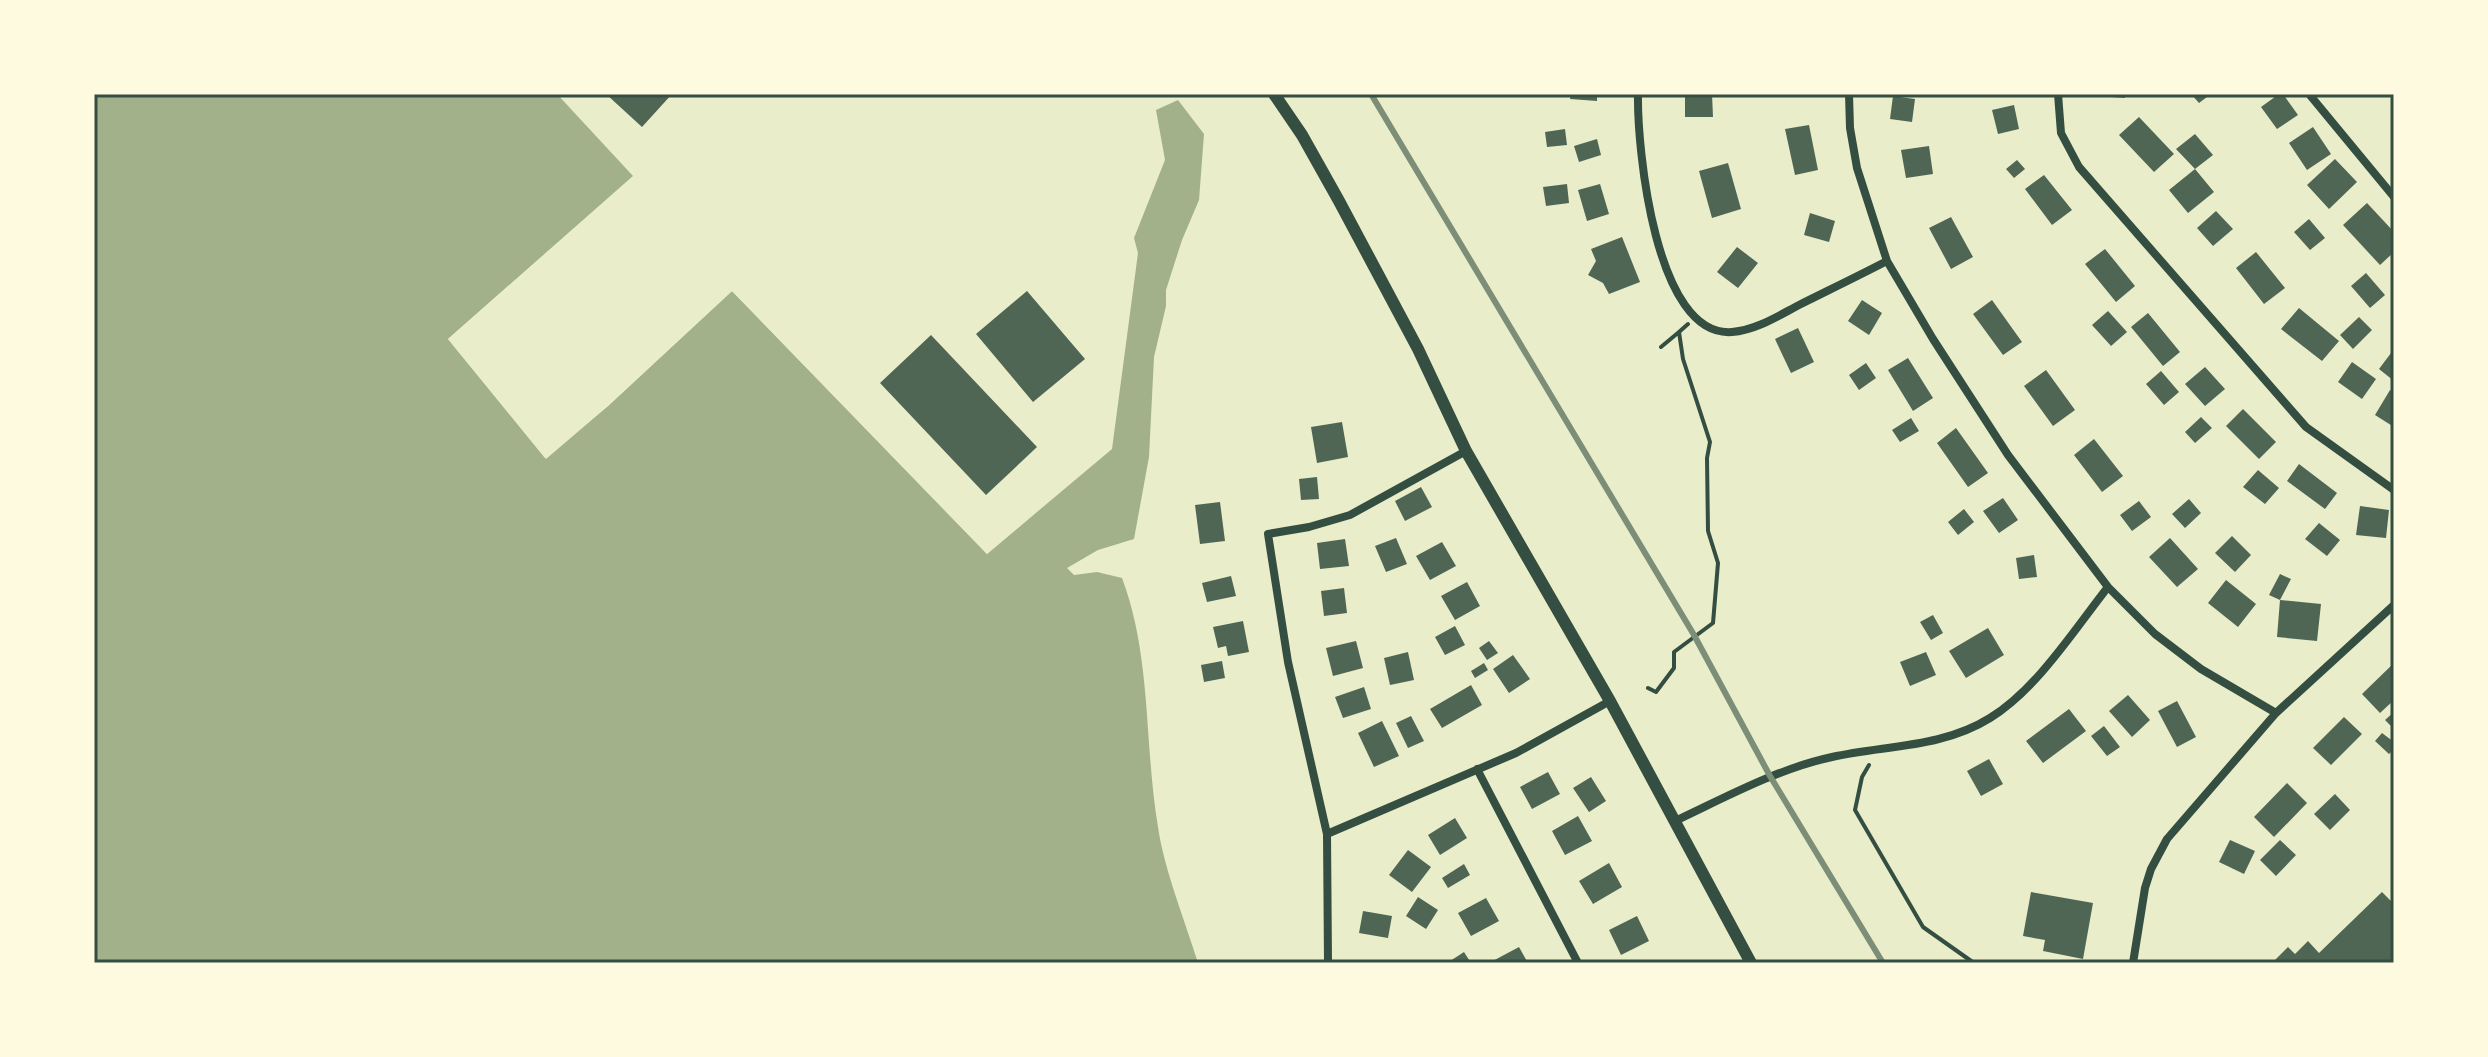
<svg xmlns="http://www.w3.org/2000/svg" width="2488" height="1057" viewBox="0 0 2488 1057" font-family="'Source Sans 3',sans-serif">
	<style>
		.water { fill: #a3b18a }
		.pier { fill: #e9edc9 }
		.building { fill: #4f6655 }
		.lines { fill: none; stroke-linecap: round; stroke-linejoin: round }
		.path { stroke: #344e41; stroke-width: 4 }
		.minor { stroke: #344e41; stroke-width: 8 }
		.secondary { stroke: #344e41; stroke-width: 12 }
		.rail { stroke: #7c8e77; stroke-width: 6 }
		.neatline { fill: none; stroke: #344e41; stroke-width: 3 }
	</style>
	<rect width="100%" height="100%" fill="#e9edc9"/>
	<path class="water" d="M94,94H557L633,176L448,339L545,458L608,406L732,291L987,554L1112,449L1138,253L1134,238L1165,160L1156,110L1178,100L1204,134L1199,200L1182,240L1166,290V306L1154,357L1149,457L1134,539L1098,550L1067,568L1074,575L1097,572L1122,578C1152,658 1144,744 1158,827C1164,869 1185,921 1198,963H94Z"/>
	<path class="pier" d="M636,174V179L453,339L546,453L732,287L987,549L1026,516L1028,519L987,554L732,291L608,406L546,459L448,339Z"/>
	<path class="building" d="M606,94H672L642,127Z
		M1571,94H1597V101L1570,99Z
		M1685,94H1712L1713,117H1685Z
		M2098,94H2125V98L2098,96Z
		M2191,94H2211L2199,103Z
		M2279,94H2283L2298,115L2277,129L2261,107Z
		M1893,96L1915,99L1912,122L1890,119Z
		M2014,105L2019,129L1998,134L1992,110Z
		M2139,117L2174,154L2154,172L2119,135Z
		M1809,125L1818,170L1795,175L1785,129Z
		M2313,127L2331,154L2307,170L2289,143Z
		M1565,129L1567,145L1547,147L1545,132Z
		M2195,134L2213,155L2195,169L2176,149Z
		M1597,139L1601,155L1579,162L1574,146Z
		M1929,146L1933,174L1906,178L1901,150Z
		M2335,159L2357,182L2329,209L2307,185Z
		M2017,160L2025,169L2014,178L2006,169Z
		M1728,163L1741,209L1712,218L1699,171Z
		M2195,169L2214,192L2188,213L2169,190Z
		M2044,175L2072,210L2052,225L2025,189Z
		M1567,184L1569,203L1546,206L1543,187Z
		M1600,184L1609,214L1587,221L1578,190Z
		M2367,203L2394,232V252L2380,265L2343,225Z
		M2216,211L2233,229L2213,246L2197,228Z
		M1810,213L1835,221L1829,242L1804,235Z
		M1951,217L1973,257L1951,269L1929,228Z
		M2309,219L2325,238L2310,250L2294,232Z
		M1622,237L1640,282L1609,294L1603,283L1588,275L1596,261L1591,249Z
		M1737,247L1758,263L1738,288L1717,272Z
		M2105,249L2135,286L2116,302L2085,264Z
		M2256,252L2285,288L2264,304L2236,268Z
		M2366,273L2385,295L2370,308L2351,286Z
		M1027,291L1085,359L1033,402L976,334Z
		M1862,300L1882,313L1869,335L1848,321Z
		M1992,300L2022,342L2003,355L1973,314Z
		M2299,308L2339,341L2322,361L2281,329Z
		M2108,311L2127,332L2111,346L2092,325Z
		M2148,313L2180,352L2163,366L2131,327Z
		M2359,317L2372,330L2353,349L2340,335Z
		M1798,328L1814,362L1791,373L1775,339Z
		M931,335L1037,447L986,495L880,383Z
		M2391,353L2394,355V381L2379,369Z
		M1908,358L1933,398L1913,411L1888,370Z
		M2352,362L2376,379L2362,399L2338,382Z
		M1866,363L1876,378L1859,390L1849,375Z
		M2205,367L2225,389L2205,406L2185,384Z
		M2046,370L2075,410L2053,426L2024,386Z
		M2161,371L2179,392L2164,405L2146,384Z
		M2390,390L2394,393V427L2375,415Z
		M2243,409L2276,442L2259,459L2226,426Z
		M2201,417L2212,428L2195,443L2185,432Z
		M1911,418L1919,431L1900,442L1892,430Z
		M1342,422L1348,457L1317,463L1311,427Z
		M1956,428L1988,473L1968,487L1937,443Z
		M2094,439L2123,476L2102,492L2074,455Z
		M2299,464L2337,493L2325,509L2287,481Z
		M2258,470L2279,488L2265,504L2243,487Z
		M1317,477L1319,499L1301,500L1299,479Z
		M1421,487L1432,507L1405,521L1395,501Z
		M2003,498L2018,520L1999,533L1983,511Z
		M2189,499L2201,513L2185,528L2172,514Z
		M2139,501L2151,517L2132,531L2120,515Z
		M1220,502L1225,541L1200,544L1195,505Z
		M2360,506L2389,510L2386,538L2356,535Z
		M1964,509L1974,522L1958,535L1948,522Z
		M2319,523L2340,540L2327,556L2305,539Z
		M2232,536L2251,555L2235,572L2215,553Z
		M1396,538L1407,564L1386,572L1375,546Z
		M2170,538L2198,569L2177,587L2149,557Z
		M1345,539L1349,566L1320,569L1317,543Z
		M1442,542L1456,566L1430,580L1416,556Z
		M2034,555L2037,577L2019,579L2016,558Z
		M2280,574L2291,579L2280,600L2269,595Z
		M1231,576L1236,596L1207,602L1202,583Z
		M2226,580L2256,604L2238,627L2208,603Z
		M1467,582L1480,606L1455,620L1441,596Z
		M1344,588L1347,613L1324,616L1321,591Z
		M2280,600L2321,604L2317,641L2277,637Z
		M1933,615L1943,633L1931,640L1920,622Z
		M1243,621L1249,652L1228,656L1226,646L1218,648L1213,627Z
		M1455,626L1465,645L1445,655L1435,637Z
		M1988,628L2004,655L1966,678L1949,651Z
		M1356,641L1363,668L1333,676L1326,648Z
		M1489,641L1498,653L1487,660L1479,648Z
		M1408,652L1414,680L1390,685L1384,658Z
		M1926,652L1936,675L1910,686L1900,662Z
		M1513,655L1530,679L1509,693L1493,669Z
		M1222,661L1225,678L1204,682L1201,665Z
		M1484,663L1488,670L1475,678L1471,671Z
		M2394,663V700L2380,713L2362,694Z
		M1471,685L1482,705L1442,728L1430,709Z
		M1364,687L1371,709L1343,718L1335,697Z
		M2128,695L2150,720L2132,737L2109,711Z
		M2177,701L2196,737L2177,747L2158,711Z
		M2069,709L2086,731L2043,763L2026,741Z
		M2394,712V729L2385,720Z
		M1411,716L1424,741L1408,748L1396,723Z
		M2344,717L2362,734L2331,765L2313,748Z
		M1382,721L1399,756L1374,767L1358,733Z
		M2104,726L2120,747L2107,756L2091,736Z
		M2382,733L2394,742V749L2389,754L2375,741Z
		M1989,759L2003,784L1981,796L1967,771Z
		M1548,772L1560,794L1532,809L1520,787Z
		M1591,777L1606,801L1589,812L1573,788Z
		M2287,783L2307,803L2274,837L2254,817Z
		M2335,794L2350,810L2330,830L2314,814Z
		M1578,816L1592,841L1565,855L1552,831Z
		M1455,818L1467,838L1440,855L1428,835Z
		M2230,840L2255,851L2244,874L2219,862Z
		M2280,840L2296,855L2276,876L2260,860Z
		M1408,850L1431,867L1412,892L1389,875Z
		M1609,863L1622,887L1593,904L1579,881Z
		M1464,864L1470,875L1448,888L1442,878Z
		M2031,892L2093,903L2083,959L2043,951L2045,940L2023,936Z
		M2382,892L2394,904V963H2272L2288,947L2295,954L2308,941L2319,953Z
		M1418,897L1438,910L1426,929L1406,916Z
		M1486,898L1499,921L1471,936L1458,913Z
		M1363,911L1392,916L1388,938L1359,933Z
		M1637,916L1649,941L1621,955L1609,930Z
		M1519,947L1528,963H1489Z
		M1464,952L1471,963H1447Z"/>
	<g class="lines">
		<path class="path" d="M1661,347L1679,332
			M1648,688L1656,692L1674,668V652L1713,623L1718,563L1708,531L1707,458L1710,442L1683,359L1679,332L1688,324
			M1869,765L1862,777L1855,810L1923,927L1974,963"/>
		<path class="minor" d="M1638,94C1637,147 1655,338 1732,332C1756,330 1778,316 1799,305C1829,290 1858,276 1887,261
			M1849,94L1850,128L1857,168L1887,261L1933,339L2008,455L2108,587L2155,634L2201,669L2276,713
			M2058,94L2061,133L2079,167L2306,427L2394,490
			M2309,94L2394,197
			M1477,769L1578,963
			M1675,821C1726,797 1777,769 1832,757C1886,745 1942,748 1990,718C2037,689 2074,630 2108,587
			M1327,834L1516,753L1610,701
			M1328,963L1327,834L1288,662L1268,534L1309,527L1350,515L1466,451
			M2133,963L2145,888L2151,869L2167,839L2276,713L2394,605"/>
		<path class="secondary" d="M1274,94L1302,135L1339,201L1418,349L1466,451L1610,701L1751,963"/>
		<path class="rail" d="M1371,94L1694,635L1770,776L1883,963"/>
	</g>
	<rect width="2488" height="1057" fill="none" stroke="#fefae0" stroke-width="192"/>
	<rect x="96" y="96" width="2296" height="865" class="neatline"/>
</svg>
